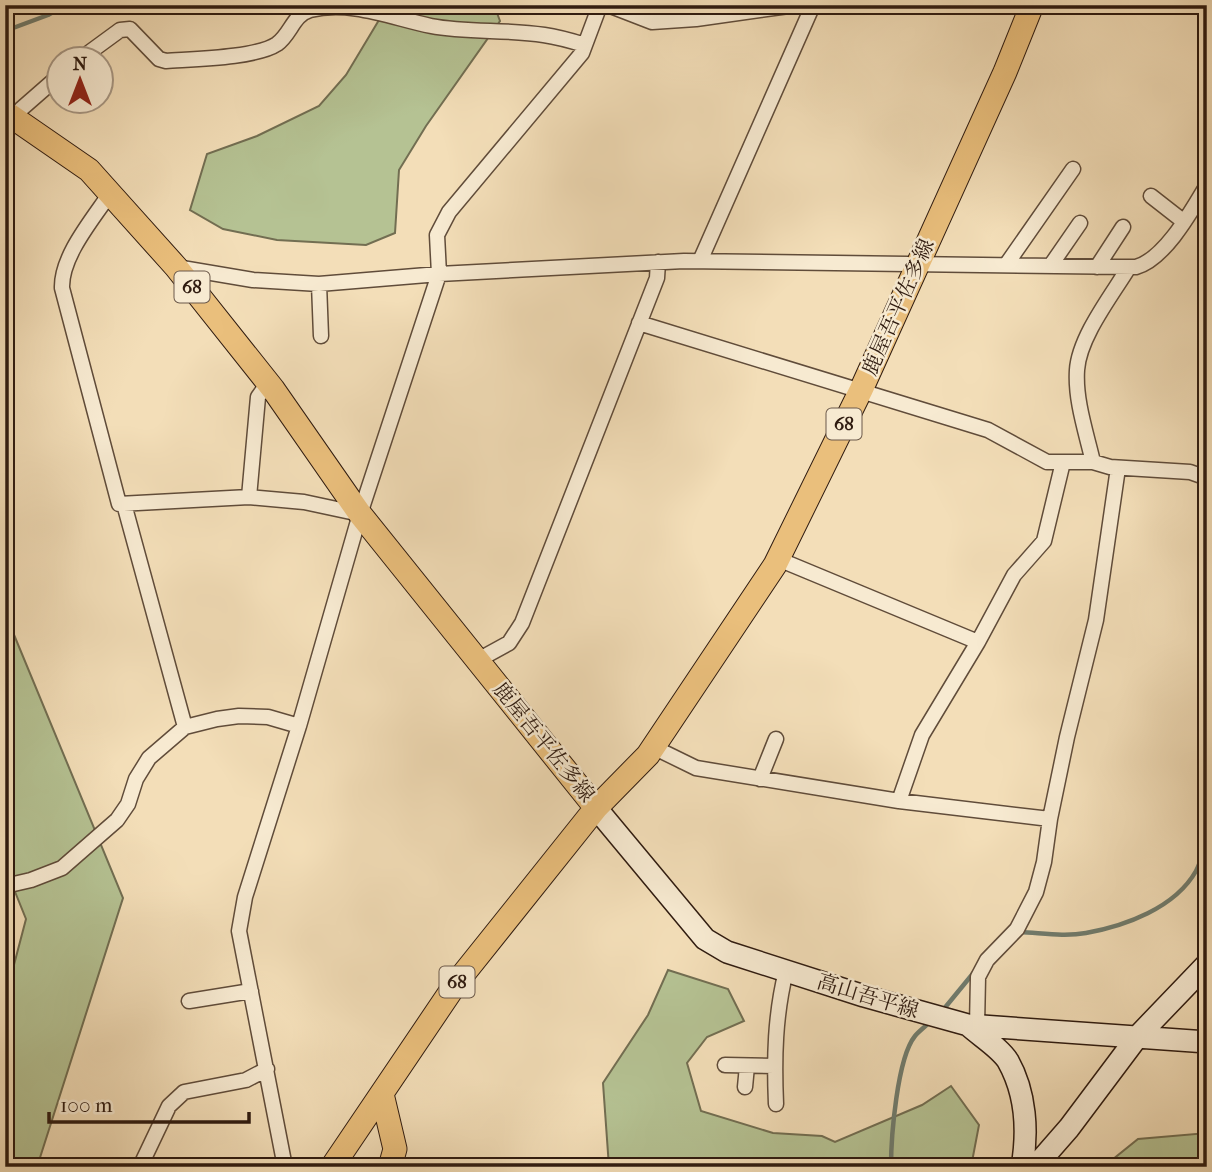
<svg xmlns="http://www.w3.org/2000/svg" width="1212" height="1172" viewBox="0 0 1212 1172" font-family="'IM FELL French Canon','Noto Serif JP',serif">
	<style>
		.green { fill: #b5c293; stroke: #726e52; stroke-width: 2 }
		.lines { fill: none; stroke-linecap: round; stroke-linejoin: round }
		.stream { stroke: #707c6e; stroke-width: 4.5 }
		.street-casing { stroke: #604c3a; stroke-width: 17 }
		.secondary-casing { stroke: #2f1b10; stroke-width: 24 }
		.primary-casing { stroke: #2f1b10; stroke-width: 25 }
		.street { stroke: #f7ead1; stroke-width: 14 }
		.secondary { stroke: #f7ead1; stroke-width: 21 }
		.primary { stroke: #eabf7c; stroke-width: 23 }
		.labels { text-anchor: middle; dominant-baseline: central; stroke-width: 5; stroke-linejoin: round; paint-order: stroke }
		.shield { fill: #f7ead1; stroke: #6b594a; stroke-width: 2 }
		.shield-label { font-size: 19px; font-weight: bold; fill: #2f1b10 }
		.street-label { font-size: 21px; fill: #2f1b10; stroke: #f7ead1 }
	</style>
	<rect width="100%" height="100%" fill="#f3deb8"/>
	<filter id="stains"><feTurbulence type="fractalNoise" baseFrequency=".00286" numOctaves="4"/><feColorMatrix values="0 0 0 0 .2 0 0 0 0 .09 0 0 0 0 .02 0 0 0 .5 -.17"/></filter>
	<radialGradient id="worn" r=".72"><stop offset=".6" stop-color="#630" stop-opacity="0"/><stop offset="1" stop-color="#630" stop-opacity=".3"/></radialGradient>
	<path class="green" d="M388,5H494L500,21L426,126L399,170L395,233L366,245L277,240L223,229L190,210L207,154L257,136L319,106L346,75Z
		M5,613L123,898L37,1167H5V999L26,919L5,867Z
		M668,970L728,989L744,1021L707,1037L687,1063L701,1111L773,1133L822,1136L835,1142L922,1105L951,1086L979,1125L971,1167H609L603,1083L648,1015Z
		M1207,1133V1167H1108L1112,1160L1138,1139Z"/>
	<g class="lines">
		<path class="stream" d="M5,31L48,15L65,5
			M1020,932C1042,933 1064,937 1086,933C1125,926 1175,908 1196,871C1201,862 1204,850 1207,840
			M943,1010L975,971
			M891,1167C891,1138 897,1058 915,1036C919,1031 926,1026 931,1021"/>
		<g class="street-casing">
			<path id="street" d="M608,5L652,22L696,19L796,5
				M5,7L15,5
				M79,60L120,30L130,29L159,59L166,61C193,59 256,58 277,44C291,34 293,15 310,10C351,0 392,18 431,26C468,33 507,29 544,35C558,37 572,41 585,45
				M12,117L60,75
				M111,192C93,219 61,256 62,288L119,504L249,497L304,502L360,514
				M1151,196L1183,221
				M700,261L813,5
				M1006,265L1073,169
				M1051,265L1080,223
				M176,267L253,280L319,284L439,274L684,261L1136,267C1165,259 1192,210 1207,185
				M1097,267L1123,227
				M319,284L321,336
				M639,323L988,430L1047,462H1093L1110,467L1190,472L1207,478
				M1093,462C1086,432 1075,400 1077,370C1079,337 1112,295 1129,267
				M249,497L258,397L268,383
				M124,504L185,727
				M778,559L978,642L1014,575L1044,541L1063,462
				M478,660L509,643L522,623L657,278L658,262
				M653,747L696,768L899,801L1050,819L1067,737L1096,620L1118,468
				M760,779L776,739
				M899,801L922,735L978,642
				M5,886L31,880L62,868L117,820L128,804L136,779L149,758L185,727L217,719L239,716L268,717L299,726
				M189,1001L251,991
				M977,1026L978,977L987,960L1017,929L1036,892L1044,862L1050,819
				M725,1065L774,1066
				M745,1087L747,1066
				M776,1104C774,1058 775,1015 786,971
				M140,1167L169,1106L184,1092L246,1080L267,1069
				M285,1167L239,931L245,897L299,726L360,514L439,274L437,235L449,212L582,53L600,5"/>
		</g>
		<g class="secondary-casing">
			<path id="secondary" d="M596,808L705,939L727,952L864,996L968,1025L1207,1042
				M968,1025C980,1036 1000,1048 1008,1061C1026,1093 1028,1132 1022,1167
				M1035,1167L1069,1128L1138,1036L1207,964"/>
		</g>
		<g class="primary-casing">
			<path id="primary" d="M5,112L89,170L176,267L273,389L360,514L596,808
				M382,1094L395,1149L390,1167
				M332,1167L457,982L596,808L648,755L775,565L861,390L1005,72L1032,5"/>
		</g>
		<use href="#street" class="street"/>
		<use href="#secondary" class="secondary"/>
		<use href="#primary" class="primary"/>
	</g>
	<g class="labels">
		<g class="shield">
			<rect x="174.5" y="271.5" width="35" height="31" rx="5"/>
			<rect x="826.5" y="408.5" width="35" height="31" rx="5"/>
			<rect x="439.5" y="966.5" width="35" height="31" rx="5"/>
		</g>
		<g class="shield-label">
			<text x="192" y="287">68</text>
			<text x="844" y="424">68</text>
			<text x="457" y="982">68</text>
		</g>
		<g class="street-label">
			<text transform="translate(898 307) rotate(-66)">鹿屋吾平佐多線</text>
			<text transform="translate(544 742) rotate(51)">鹿屋吾平佐多線</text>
			<text transform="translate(868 996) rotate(17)">高山吾平線</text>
		</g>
	</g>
	<rect width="1212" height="1172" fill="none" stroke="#f3deb8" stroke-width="28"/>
	<rect x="7" y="7" width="1198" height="1158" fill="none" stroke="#2f1b10" stroke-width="3.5"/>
	<rect x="14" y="14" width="1184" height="1144" fill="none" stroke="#2f1b10" stroke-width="2"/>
	<g transform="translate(80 80)"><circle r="33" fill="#f7ead1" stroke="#a79784" stroke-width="2"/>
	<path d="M0-5L12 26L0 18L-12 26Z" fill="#8f2418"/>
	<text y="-10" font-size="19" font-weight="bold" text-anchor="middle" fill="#2f1b10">N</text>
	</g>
	<path d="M49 1112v10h200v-10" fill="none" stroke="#2f1b10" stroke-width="3.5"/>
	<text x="60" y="1112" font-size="21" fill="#2f1b10" stroke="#f7ead1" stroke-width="5" paint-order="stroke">100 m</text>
	<rect width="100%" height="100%" filter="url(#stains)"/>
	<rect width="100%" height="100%" fill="url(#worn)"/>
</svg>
